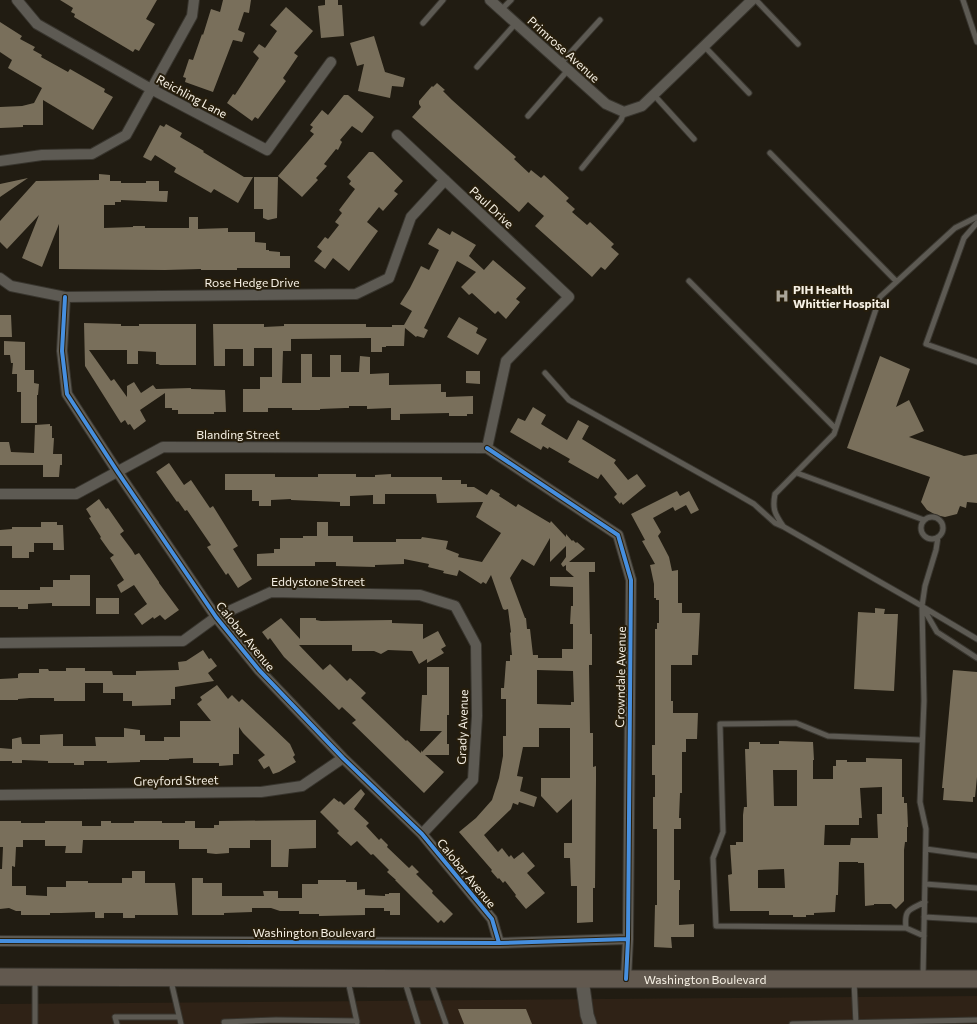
<svg xmlns="http://www.w3.org/2000/svg" width="977" height="1024" viewBox="0 0 977 1024" font-family="Commissioner,sans-serif">
	<style>
		.industrial { fill: #2f2216 }
		.building { fill: #796f5b; fill-rule: evenodd }
		.lines { fill: none; stroke-linecap: round; stroke-linejoin: round }
		.service-casing { stroke: #38352e; stroke-width: 7 }
		.minor-casing { stroke: #38352e; stroke-width: 12 }
		.tertiary-casing { stroke: #38352e; stroke-width: 15 }
		.primary-casing { stroke: #38352e; stroke-width: 19 }
		.service { stroke: #5d5a53; stroke-width: 5 }
		.minor { stroke: #5d5a53; stroke-width: 10 }
		.tertiary { stroke: #5d5a53; stroke-width: 13 }
		.primary { stroke: #62594f; stroke-width: 17 }
		.cycleway-casing { stroke: #271e0c; stroke-width: 6 }
		.cycleway { stroke: #468fdf; stroke-width: 4 }
		.labels { text-anchor: middle; dominant-baseline: central; stroke-width: 4; stroke-linejoin: round; paint-order: stroke }
		.street-label { font-size: 12px; fill: #f6f0e4; stroke: #271e0c }
		.poi-label { font-size: 12px; font-weight: bold; fill: #f6f0e4; stroke: #271e0c; text-anchor: start }
	</style>
	<rect width="100%" height="100%" fill="#211c12"/>
	<path class="industrial" d="M977,996V1024H0V1004Z"/>
	<path class="building" d="M60,0H157L146,19L155,24L139,51L135,49L133,52L74,17L75,14L71,12L73,8Z
		M223,0H251L249,13L244,12L238,30L245,33L242,42L233,40L213,92L185,82L186,78L183,77L189,59L193,60L202,34L203,35L211,9L220,12Z
		M325,0H338V5H342L344,36L321,38L318,6L325,5Z
		M286,7L313,31L294,53L298,56L283,78L286,81L258,119L255,117L252,121L227,103L233,94L235,95L259,58L253,52L259,44L265,48L277,31L270,25Z
		M0,22L22,36L20,39L35,47L33,50L42,55L41,57L68,72L70,69L105,89L104,92L113,97L93,130L43,100V125H23V127L0,128V107L22,106L34,103L42,88L8,68L12,60L0,52Z
		M374,36L385,72L405,78L403,87L392,86L390,98L358,91L364,64L357,66L350,43Z
		M437,83L445,90L443,91L452,100L516,157L514,159L529,173L531,170L541,178L544,175L569,198L566,201L575,209L572,212L587,225L590,222L614,244L611,247L619,254L605,270L601,267L592,277L535,226L544,216L528,202L519,212L412,117L421,107L419,104V101L432,86L433,87Z
		M344,95H348L374,117L362,133L352,126L340,140L342,142L338,150L336,149L324,164L327,166L316,178L318,180L302,197L278,176L314,134L310,131L313,127L310,125L322,110L328,115Z
		M166,124L182,133L180,137L204,151L203,152L244,177H253L238,203L214,189L211,193L174,172L176,168L155,155L151,161L143,157L160,125L164,127Z
		M369,152H373L403,181L394,191L398,194L383,211L379,207L367,222L378,231L349,271L333,258L325,269L314,261L322,251L317,247L325,237L328,239L339,225L335,222L342,213L339,210L355,189L349,184L351,181L347,177Z
		M99,174L110,175V181H121V183H146V181H159V191H168L167,202L121,200V202H115V205H104V228L133,227V226H145V228H189V217H198V229L228,228V232H255V242L266,243V250H269V251L280,252V256H290V268H237V270H201V269L165,270L59,269V224L42,267L22,258L39,215L7,249L0,242V221L36,181L99,180Z
		M254,177H278L277,218L268,220L263,218V209H254Z
		M28,178L0,197V184Z
		M438,228L450,235L452,231L476,245L469,256L484,270L493,260L526,288L516,299L520,302L506,319L498,311L495,314L472,293L469,295L461,287L476,272L457,261L424,328L428,330L424,338L417,336L416,337L405,328L404,346H386V347H382V352H371V338L291,339V351H283L282,383H301V354H312V377H330V355H341V372H359L360,356L370,357V374L389,373V385L441,384V392H446V397L473,396V414H467V416H449V413L400,414V420H391V408L367,409V406H349V408H345L320,409V410H292V408H268V412H243V389H260V377H272V348H254V366H243V349H225V366H214L213,324H264V327L284,326V324H366V327H392V325H404L412,311L400,304L410,288L421,266L429,270L439,250L428,244Z
		M0,315H11L12,337H0Z
		M459,317L478,328L476,333L487,339L478,355L447,337Z
		M84,323L121,324V326H139V324H196V365H158L160,364H156V352L138,351V364H127V350H89L111,381L114,379L127,397V386L134,382L141,393L153,385L156,389L191,388V389L225,390L226,412H214V414H178V410H172V408H165V393L140,410L146,421L134,430L130,424L128,425L125,420L121,423L85,366Z
		M4,341L25,342V370H34V383L39,384L38,395H37V423H21V392H17V374H12L13,363H11L10,355H4Z
		M880,356L910,369L896,407L909,400L924,431L909,437L964,456L977,454V503L967,502L966,508L960,506L957,514L945,517L936,515L927,510L921,502L930,477L847,448Z
		M466,371H480V384L466,383Z
		M533,407L546,415L541,424L567,440L578,420L589,426L582,439L616,460L614,463L628,480L637,474L646,486L623,505L621,502L620,504L614,497L617,494L601,474L598,479L568,462L570,459L549,447L548,449L543,446L541,450L510,432L518,418L525,421Z
		M50,424V426H52V438H54L53,454H62V465H60L59,477H43V465H0V442H9L11,452L34,453L35,425Z
		M169,463L184,485L191,480L210,508L213,506L238,546L233,549L252,579L238,588L228,573L226,575L207,547L211,545L187,510L185,511L178,501L177,502L156,472Z
		M225,474H275V477H318V474H356V477H375V475L391,474V477H442V480H461V484H467V487H474L487,495L491,489L500,494L499,496L516,507L518,504L550,523L551,521L566,537V534L572,541L573,540L576,543L577,542L585,549L569,562H595V572H589L590,634H592V665H589L590,733H593V767L596,766V781L595,888H593V922L577,923V886H571L570,858H564V843H572V799L557,813L541,796V778H570V728H539V747H523L517,776L523,777L520,791L537,797L534,807L519,802L518,805L513,803L511,809L484,835L498,852L502,848L509,857L511,855L514,859L523,852L535,866L527,873L545,893L526,909L515,896L516,895L505,881L503,883L499,878L498,879L491,871L492,870L459,832L476,818L492,800L499,778L503,756V736H506V699H501V688H504L506,661H510V655H512L510,633L511,632L508,609L505,610L503,609L491,575L486,584L483,582L481,584L459,570L457,576L443,573L444,571L428,567L429,564L404,559V564L375,565V567L336,566V562H315V566H257V554L274,553V549H280V538H303V536H317V522H328V536H353V542H396V539H421L422,537L448,541L446,549L459,554L458,557L482,562L501,533L476,517L483,502L437,503L436,494H385V504H373V495L350,496V506H340V502L291,500V499L271,500V506H259V501H252V490H225ZM550,538V562L566,546V557L561,564L563,567L566,565V570L574,577H550V586L573,587V606H571L570,624H573V649H562V658H538V655H533L530,629H527L526,618H525L510,578L522,559L534,566ZM537,670L573,671L574,702H571V705L537,704Z
		M677,491L680,496L689,491L699,510L691,514L686,505L675,511L673,507L653,518L661,532L658,536L669,557L672,571L678,570V603H682V613H700L698,655H692V665H671V701H673V713H698L697,739H686V752H682V793H680L679,818H681V829H674V880H680V890H679V925L694,924V937H671L672,948L654,947L655,905H657V829H653V797H655V775H652V745H655V629H657V623H659V600H656V598H654V584L650,565L655,564L642,541L645,540L631,514Z
		M99,499L106,509L108,508L124,531L120,534L132,550L135,555L139,553L159,582V583L179,610L165,620L160,615L154,619L153,617L142,625L134,614L147,604L134,585L121,593L117,585L124,580L110,558L114,555L110,552L100,538L101,537L89,518L91,517L86,509Z
		M41,522H57V525H63L64,550H53V543H34V552H29V558H12V546H0V530L12,529V527H41Z
		M70,575H90V606H52V603L28,604V609H18V607H0V590H40V587H53V580H70Z
		M96,598H119V614H96Z
		M875,608L885,609L884,614H898L894,691L854,689L858,612L875,613Z
		M281,618L300,639V618H316V620L321,621L392,620V623L423,624V639L438,631L446,646L441,649L444,653L427,663V659L419,664L412,651L388,650L381,654L374,651H352V645H299L323,670L330,664L347,681L350,678L366,693L361,698L406,741L407,740L421,753V750L422,752L442,731H420L422,695H427V667H449V715H447V744H449V755H425L444,772L424,793L352,723L356,720L342,707L339,710L284,657L270,638L268,640L262,632Z
		M203,650L209,659L211,658L217,666L208,673L214,681L175,687V699H171V705L132,706V701H123V693H103V683H85V701H54V698H30L18,699V700H0V679L18,678V674L20,673H39V669H48L49,671H66V668H85V671H112L113,675H136V671L179,670L178,662L186,661Z
		M953,670L977,672V777L975,797H973V802L943,800L944,788H942Z
		M217,685L228,699L232,695L239,702L242,699L270,725L290,744L295,755L293,757L296,762L279,772L273,774L269,766L264,769L258,760L265,755L243,733L239,727V754H233V765L219,766V763H193V758L169,759V760H140V762L107,763V761H84V765H74V763H48V761L22,760V763H12V761H0V748L12,749V739L21,737L22,744H40V735L63,734V746H96L95,737H124V728L140,730V735H145V741H164V737H180V721H211L197,704L202,700L200,697Z
		M779,741L813,742L814,760H813V779H833V766H836V760H847V762H866V758L902,759V797H904V803H907L908,827H907V842H905L904,850V901L896,909L891,904H874V905L865,906L864,863H858V862H839L838,895H836L835,912L814,913V915H806V917H793V915H769V911H730L728,875L732,874L730,845H736V842H743V815L744,807H747L745,749H749V742H760V744H779ZM773,770H797V806H774ZM882,787V814H877L878,838H851L850,845H824L825,825H859V818H862L860,788ZM784,869L785,888H758V870Z
		M361,789L365,794L354,809L369,823L366,826L379,840L381,838L388,845L387,847L409,868L412,865L419,872L416,874L433,891L432,893L453,914L444,923L441,920L438,923L395,880H396L387,872L389,870L373,854L371,855L357,841L351,846L337,833L339,831L320,812L334,798L339,802L340,801L344,805Z
		M316,820V848L289,849L288,867H271V840H250V848H229V853L216,854L207,853V849H179V840H83L82,853H65L66,846H45V840H23V847H16L15,867L12,866V886H26V895L47,896V887H66V881H88V883H122V878H132V871H145V883H175L178,915H135V918H123V913H104V918H95V912L61,913H50V915H21V911H16L9,908L0,909V869H2L3,847H0V821H21V823H45V821H82V826H101V821H111V823H134V821H162V823H185V821H195V828H214V825H219V821Z
		M192,878H203V883H222V896H264L263,891H278V898H302V884H318V880H346V882H357V890L365,889V895L385,896V894H389V893H400V915H390V911H384V908H365V915L319,916V914H299V911H280L271,908H252V912L224,913V915H192Z
		M458,1009H526L532,1024H464Z"/>
	<g class="lines">
		<g class="service-casing">
			<path id="service" d="M756,0L798,44
				M963,0L977,42
				M501,10L511,0
				M423,23L443,0
				M704,46L749,93
				M561,63L600,20
				M477,67L516,23
				M654,95L694,139
				M528,116L568,70
				M770,153L896,281
				M582,168L621,120L624,112
				M977,223L964,238L926,344L977,362
				M689,281L835,428
				M545,373L569,400L735,493L754,504L775,523L784,527L922,606L924,701L920,802L926,829L923,977
				M797,473L924,520
				M921 528a11 11 0 1 1 22 0a11 11 0 1 1-22 0Z
				M783,526C775,514 772,509 775,494L834,434L880,297L955,228L977,217
				M938,537L936,550L925,586L922,606L937,632L977,658
				M923,607L977,639
				M926,849L977,856
				M925,884L977,888
				M924,917L977,920
				M906,928L716,926L713,858L723,832L720,724L796,723L828,736L922,740
				M924,936L906,928C904,909 909,910 925,902
				M171,981L181,1024
				M348,981L357,1022
				M854,981L856,1024
				M405,982L418,1024
				M431,982L446,1024
				M224,1022L276,1020L357,1021
				M35,1024V980
				M117,1024L115,1017H179
				M792,1024L977,1020"/>
		</g>
		<g class="minor-casing">
			<path id="minor" d="M17,0L37,24L151,89L267,150L331,62
				M490,0L606,104L624,112L642,106L752,0
				M397,135L569,297L506,361L487,448
				M0,161L42,155L92,154L126,135L192,16L194,0
				M0,278L11,286L65,297L356,294L389,278L411,217L445,180
				M65,297L62,351L67,394L117,471L216,617L259,670L343,758L422,834L492,919L499,943
				M487,448L618,535L631,580L628,939L626,979
				M0,494H76L163,447L487,448
				M0,643L183,641L216,617L271,592L420,595L455,606L476,645L477,716L473,780L422,834
				M0,795L261,792L302,786L343,758
				M0,941L499,943L628,939"/>
		</g>
		<g class="tertiary-casing">
			<path id="tertiary" d="M582,979L587,1015L590,1024"/>
		</g>
		<g class="primary-casing">
			<g id="primary">
				<path id="s1" d="M0,977L498,979H977"/>
			</g>
		</g>
		<use href="#service" class="service"/>
		<use href="#minor" class="minor"/>
		<use href="#tertiary" class="tertiary"/>
		<use href="#primary" class="primary"/>
		<g class="cycleway-casing">
			<path id="cycleway" d="M65,297L62,351L67,394L117,471L216,617L259,670L343,758L422,834L492,919L499,943
				M487,448L618,535L631,580L628,939L626,979
				M0,941L499,943L628,939"/>
		</g>
		<use href="#cycleway" class="cycleway"/>
	</g>
	<defs>
		<g id="hospital-bare" transform="scale(1.08)"><path d="M-5-5h3v3.5h4V-5h3V5h-3V1.5h-4V5h-3Z" fill="#aba69a" stroke="#271e0c" stroke-width="2.5" paint-order="stroke"/></g>
	</defs>
	<g fill-rule="evenodd">
		<use href="#hospital-bare" x="782" y="296"/>
	</g>
	<g class="labels">
		<g class="street-label">
			<text transform="translate(564 49) rotate(42)">Primrose Avenue</text>
			<text transform="translate(192 96) rotate(28)">Reichling Lane</text>
			<text transform="translate(492 207) rotate(43)">Paul Drive</text>
			<text x="252" y="282">Rose Hedge Drive</text>
			<text x="238" y="434">Blanding Street</text>
			<text x="318" y="581">Eddystone Street</text>
			<text transform="translate(246 636) rotate(51)">Calobar Avenue</text>
			<text transform="translate(620 677) rotate(-89)">Crowndale Avenue</text>
			<text transform="translate(462 727) rotate(-88)">Grady Avenue</text>
			<text transform="translate(176 780) rotate(-1)">Greyford Street</text>
			<text transform="translate(467 873) rotate(51)">Calobar Avenue</text>
			<text x="314" y="932">Washington Boulevard</text>
			<text stroke="none"><textPath href="#s1" startOffset="705">Washington Boulevard</textPath></text>
		</g>
		<g class="poi-label">
			<text x="793" y="289">PIH Health<tspan x="793" dy="14">Whittier Hospital</tspan></text>
		</g>
	</g>
</svg>
